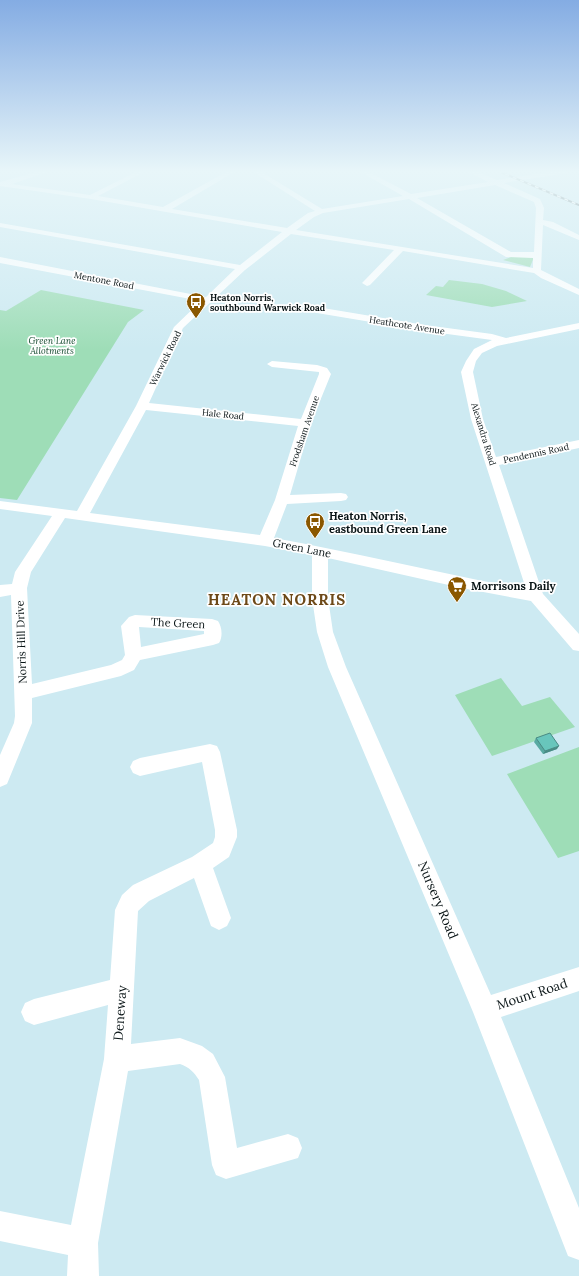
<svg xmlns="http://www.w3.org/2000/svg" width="579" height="1276" viewBox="0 0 579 1276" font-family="Lora,serif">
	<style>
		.green { fill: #9eddb7 }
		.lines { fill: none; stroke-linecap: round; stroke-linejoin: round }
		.minor { fill: #fff; fill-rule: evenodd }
		.rail-casing { stroke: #57696e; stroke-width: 2 }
		.rail { stroke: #fff; stroke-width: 1.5; stroke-dasharray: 4; stroke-linecap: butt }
		.wall { fill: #59aaa2 }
		.shaded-wall { fill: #498b84 }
		.building { fill: #68c6bc; stroke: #498b84 }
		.labels { text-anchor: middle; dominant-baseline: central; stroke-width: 3.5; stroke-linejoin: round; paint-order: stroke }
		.far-street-label { font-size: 9px; fill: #091416; stroke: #fff }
		.far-poi-label { font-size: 9px; font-weight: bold; fill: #091416; stroke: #fff; text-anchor: start }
		.far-park-label { font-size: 9px; font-style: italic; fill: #164b30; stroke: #fff }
		.poi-label { font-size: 11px; font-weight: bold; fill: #091416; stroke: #fff; text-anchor: start }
		.street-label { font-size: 11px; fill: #091416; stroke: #fff }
		.near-street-label { font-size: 13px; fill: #091416; stroke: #fff }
		.district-label { font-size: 15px; font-weight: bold; letter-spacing: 1px; fill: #6d4918; stroke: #fff }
	</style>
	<rect width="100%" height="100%" fill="#cdeaf2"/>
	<path class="green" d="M511,257H534L530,267L503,260Z
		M449,280L482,284L506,291L527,301L492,307L426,295L436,286L443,287Z
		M41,290L144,310L128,322L17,500L0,498V310L6,311Z
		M501,678L522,706L550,697L575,727L492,756L455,695Z
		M579,747V851L558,858L507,774Z"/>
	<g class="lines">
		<path class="minor" d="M40,171H50L12,184L90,195L138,171H146L98,196L163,207L228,171H236L172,209L287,228L308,213L315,211L252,171H260L322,209L403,196L359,171H367L411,194L488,182L467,171H476L497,180L555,171H570L567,173L504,183L540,199L544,208L543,220L553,222L579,235V240L543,225L541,270L579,289V295L541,278L534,273L403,251L370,285L367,286L362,283L364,281L394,250L291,234L245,270L183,328L149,403L301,419L319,374V372L272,367L267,364L272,361L317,365L327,368L331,374L311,423L290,495L341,493L346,494L348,497L346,500L341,501L287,504L274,538C358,553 441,574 526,589L471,419L461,372L466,361L474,349L492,340L425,331L311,312L306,309L311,306L425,325L492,334L506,338L579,323V329L497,346L482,353L476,361L473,372L483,419L496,457L579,440V448L499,465L543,594L579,634V651L573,650L531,601L462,588L328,558V598L333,632L346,667L491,995L579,967V991L501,1017L579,1208V1260L568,1256L473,1012L328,667L317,632L312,598V555L265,546L65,518L31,572L27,588L32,684L111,665L122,660L125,655L121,626L129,617L135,615L212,619L218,621C222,627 223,637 219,643L213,645L140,660L134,670L121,676L32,698V723L7,784L0,787V755L14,723L15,716L11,595L0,597V585L12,584L15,572L52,516L0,509V501L77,511L136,406L174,327L201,301L0,263V257L206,297L235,269L0,227V223L240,265L282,232L91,199L0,186V182ZM495,185L534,202L536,208L534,252H511L417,198ZM409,199L506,257L533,258V268L296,230L314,217L323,213ZM146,410L298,426L275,500L260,535L90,513ZM139,627L204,631V634L141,647Z
			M210,744L217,746L220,752L237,830V837L229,857L213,868L231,918L227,926L219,930L211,926L194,878L149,901L138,911L131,1044L180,1038L202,1046L213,1054L225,1077L237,1148L288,1134L298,1138L302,1148L298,1158L226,1179L216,1175L212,1165L199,1080C194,1072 189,1067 180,1064L128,1071L98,1243L99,1276H67L68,1255L0,1241V1211L71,1225L104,1059L108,1005L34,1025L25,1021L21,1012L25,1003L34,999L110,980L115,910L122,895L133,885L192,857L213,843L215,837V830L202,762L140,776L133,773L130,767L133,761L140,758Z"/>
		<g class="rail-casing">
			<path id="rail" d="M498,171L579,205"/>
		</g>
		<use href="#rail" class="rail"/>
	</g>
	<path class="wall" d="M536,738L557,749L543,754L534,742Z"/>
	<path class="shaded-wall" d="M559,746L557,749L543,754L545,751Z"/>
	<path class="building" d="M550,733L559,746L545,751L536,738Z"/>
	<linearGradient id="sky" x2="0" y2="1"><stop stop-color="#84ace3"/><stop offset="0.49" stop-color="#e8f6f9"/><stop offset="1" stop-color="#e8f6f9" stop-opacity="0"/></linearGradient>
	<rect width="579" height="350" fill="url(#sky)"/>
	<defs>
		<g id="bus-pin" transform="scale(1)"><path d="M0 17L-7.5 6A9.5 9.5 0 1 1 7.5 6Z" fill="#8a5700" stroke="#fff"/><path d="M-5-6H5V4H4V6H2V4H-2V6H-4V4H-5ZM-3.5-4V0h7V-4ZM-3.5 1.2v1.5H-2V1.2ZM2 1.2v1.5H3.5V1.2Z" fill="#fff"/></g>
		<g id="supermarket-pin" transform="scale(1)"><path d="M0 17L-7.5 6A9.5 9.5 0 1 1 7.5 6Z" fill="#8a5700" stroke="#fff"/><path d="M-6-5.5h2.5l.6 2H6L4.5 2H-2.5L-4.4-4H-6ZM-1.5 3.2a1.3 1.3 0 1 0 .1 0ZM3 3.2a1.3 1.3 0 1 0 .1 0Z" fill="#fff"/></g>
	</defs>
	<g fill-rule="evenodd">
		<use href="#bus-pin" x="196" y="302"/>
		<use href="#bus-pin" x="315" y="522"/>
		<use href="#supermarket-pin" x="457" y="586"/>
	</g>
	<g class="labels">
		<g class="far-street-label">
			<text transform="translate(104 280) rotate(11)">Mentone Road</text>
			<text transform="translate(407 325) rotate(9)">Heathcote Avenue</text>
			<text transform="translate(165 358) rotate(-64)">Warwick Road</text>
			<text transform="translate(223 414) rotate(6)">Hale Road</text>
			<text transform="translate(304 431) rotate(-71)">Frodsham Avenue</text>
			<text transform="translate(484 434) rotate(73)">Alexandra Road</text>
			<text transform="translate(536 453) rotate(-12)">Pendennis Road</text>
		</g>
		<g class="far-poi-label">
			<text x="210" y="297">Heaton Norris,<tspan x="210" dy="10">southbound Warwick Road</tspan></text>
		</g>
		<g class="far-park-label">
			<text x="52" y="340">Green Lane<tspan x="52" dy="10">Allotments</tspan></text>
		</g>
		<g class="poi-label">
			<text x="329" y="516">Heaton Norris,<tspan x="329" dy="13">eastbound Green Lane</tspan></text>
			<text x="471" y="586">Morrisons Daily</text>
		</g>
		<g class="street-label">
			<text transform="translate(302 548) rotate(11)">Green Lane</text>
			<text transform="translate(178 623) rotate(3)">The Green</text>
			<text transform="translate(21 642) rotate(-92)">Norris Hill Drive</text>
		</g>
		<g class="near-street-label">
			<text transform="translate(438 900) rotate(67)">Nursery Road</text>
			<text transform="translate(532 994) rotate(-18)">Mount Road</text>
			<text transform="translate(120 1013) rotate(-86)">Deneway</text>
		</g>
		<g class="district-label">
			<text x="277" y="599">HEATON NORRIS</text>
		</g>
	</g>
</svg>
